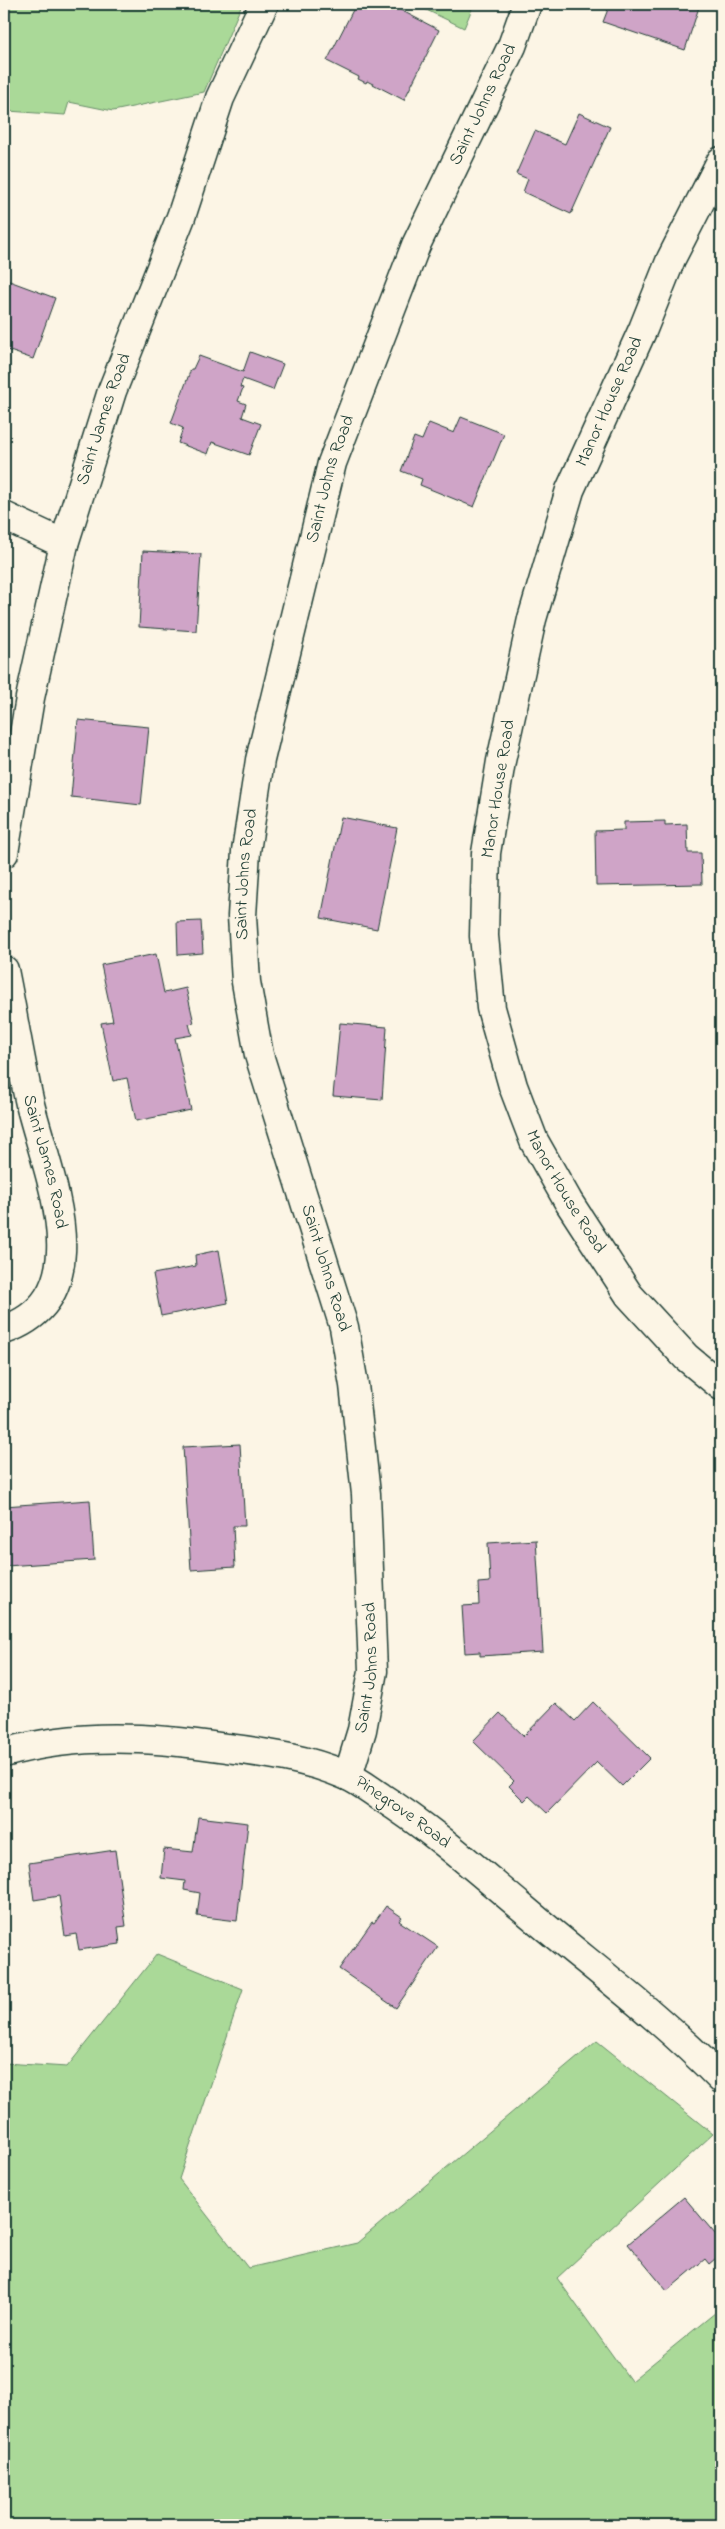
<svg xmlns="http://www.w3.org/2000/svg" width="725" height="2529" viewBox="0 0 725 2529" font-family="'Indie Flower',sans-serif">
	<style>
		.green { fill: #aad998; stroke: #648b66 }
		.building { fill: #cfa4c7; stroke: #1f3d34 }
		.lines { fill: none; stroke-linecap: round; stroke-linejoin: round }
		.minor-casing { stroke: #1f3d34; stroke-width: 31 }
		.minor { stroke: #fcf5e5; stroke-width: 28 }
		.labels { text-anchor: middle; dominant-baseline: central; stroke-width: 4; stroke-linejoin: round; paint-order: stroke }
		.street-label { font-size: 18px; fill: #1f3d34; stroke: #fcf5e5 }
	</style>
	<rect width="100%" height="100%" fill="#fcf5e5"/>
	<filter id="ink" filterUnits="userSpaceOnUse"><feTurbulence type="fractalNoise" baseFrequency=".02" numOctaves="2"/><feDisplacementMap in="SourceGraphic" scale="10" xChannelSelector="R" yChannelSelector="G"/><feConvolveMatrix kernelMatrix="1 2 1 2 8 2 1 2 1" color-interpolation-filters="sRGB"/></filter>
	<g filter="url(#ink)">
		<path class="green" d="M4,4H242L204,92L113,111L69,102L65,115L8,111L4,114Z
			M414,4H474L464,28Z
			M157,1954L243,1989L179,2179L248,2268L357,2243L597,2041L713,2134L557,2278L631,2381L721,2308V2523L719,2525H4V2063L67,2067Z"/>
		<path class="building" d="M356,4H389L439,30L404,100L367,81L366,83L358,79L359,77L327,61Z
			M610,4H700L685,50L603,22Z
			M579,113L610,127L571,214L523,192L528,179L516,174L535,131L565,144Z
			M4,279L55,298L33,359L4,349Z
			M250,352L283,364L273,390L243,379L240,387L243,388L238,401L246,404L242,417L261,424L249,455L212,442L208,454L178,443L183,428L171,423L191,369H193L199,356L243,372Z
			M461,417L504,434L474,507L420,485L422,479L401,471L414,437L422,440L429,423L454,433Z
			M143,551L201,554L196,631L139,627Z
			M78,720L149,727L141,805L71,797Z
			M341,817L397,828L377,929L321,918Z
			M665,821V825L687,824L688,853H701L702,884L596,886L595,831L624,830V822Z
			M201,921L203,953L178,955L177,922Z
			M156,954L164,993L186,988L194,1023L189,1024L192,1035L175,1038L191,1110L136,1121L127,1078L113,1081L101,1023L113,1021L101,965Z
			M340,1023L387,1027L382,1100L333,1096Z
			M219,1250L228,1303L161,1316L153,1274L196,1266L195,1255Z
			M240,1444L245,1526H233L235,1567L191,1570L183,1447Z
			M90,1500L94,1560L6,1566L4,1506Z
			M536,1540L543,1652L480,1656V1652L465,1653L462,1606L479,1605L478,1583L490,1582L488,1543Z
			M593,1702L650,1758L622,1786L597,1762L547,1813L529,1796L524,1801L509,1786L514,1781L473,1741L500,1713L524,1736L556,1703L575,1721Z
			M198,1817L248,1823L237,1921L197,1916L200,1893L184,1890L185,1881L161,1878L164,1849L193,1852Z
			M115,1850L126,1926L118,1927L120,1944L79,1950L76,1934L65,1936L59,1896L34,1900L29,1863Z
			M386,1906L402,1917L399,1921L438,1947L396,2008L339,1969L372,1922L374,1923Z
			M684,2197L721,2241V2254L709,2264L705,2259L667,2291L628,2244Z"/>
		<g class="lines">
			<g class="minor-casing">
				<g id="minor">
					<path id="s1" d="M721,161L671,259L643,329L570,490L532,619L501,761L486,853L484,936L491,1008L513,1086L534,1141L568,1201L629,1295L686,1357L721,1386"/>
					<path d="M4,516L64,544"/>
					<path id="s2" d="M4,853L30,698L64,544L112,391L181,217L220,98L264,4"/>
					<path id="s3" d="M4,970C13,1014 20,1060 30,1104C47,1174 103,1296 4,1330"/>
					<path id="s4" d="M4,1753C77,1732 153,1737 227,1748C267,1753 308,1759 345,1775C358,1780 369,1789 381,1797C433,1830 478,1871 525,1910C591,1966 661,2017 721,2079"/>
					<path id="s5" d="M348,1776L362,1730L373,1671L366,1494L354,1385L344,1327L259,1055L246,982L242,916L246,851L260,760L332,463L416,245L512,46L527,4"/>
				</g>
			</g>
			<use href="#minor" class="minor"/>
		</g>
	</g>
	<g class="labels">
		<g class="street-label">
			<text stroke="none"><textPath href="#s5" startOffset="1731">Saint Johns Road</textPath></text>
			<text transform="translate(610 402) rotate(-66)">Manor House Road</text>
			<text stroke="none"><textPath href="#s2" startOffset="446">Saint James Road</textPath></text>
			<text stroke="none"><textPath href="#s5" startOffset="1326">Saint Johns Road</textPath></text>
			<text transform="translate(499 789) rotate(-81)">Manor House Road</text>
			<text stroke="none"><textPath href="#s5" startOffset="921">Saint Johns Road</textPath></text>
			<text stroke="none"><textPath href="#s3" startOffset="196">Saint James Road</textPath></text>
			<text stroke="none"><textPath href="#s1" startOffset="1090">Manor House Road</textPath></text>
			<text transform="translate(325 1268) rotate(73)">Saint Johns Road</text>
			<text stroke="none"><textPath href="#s5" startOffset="111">Saint Johns Road</textPath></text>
			<text stroke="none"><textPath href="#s4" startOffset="415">Pinegrove Road</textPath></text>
		</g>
	</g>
	<rect width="725" height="2529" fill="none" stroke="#fcf5e5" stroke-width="20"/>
	<rect x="10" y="10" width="705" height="2509" fill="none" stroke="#1f3d34" stroke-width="2" filter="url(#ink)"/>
</svg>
